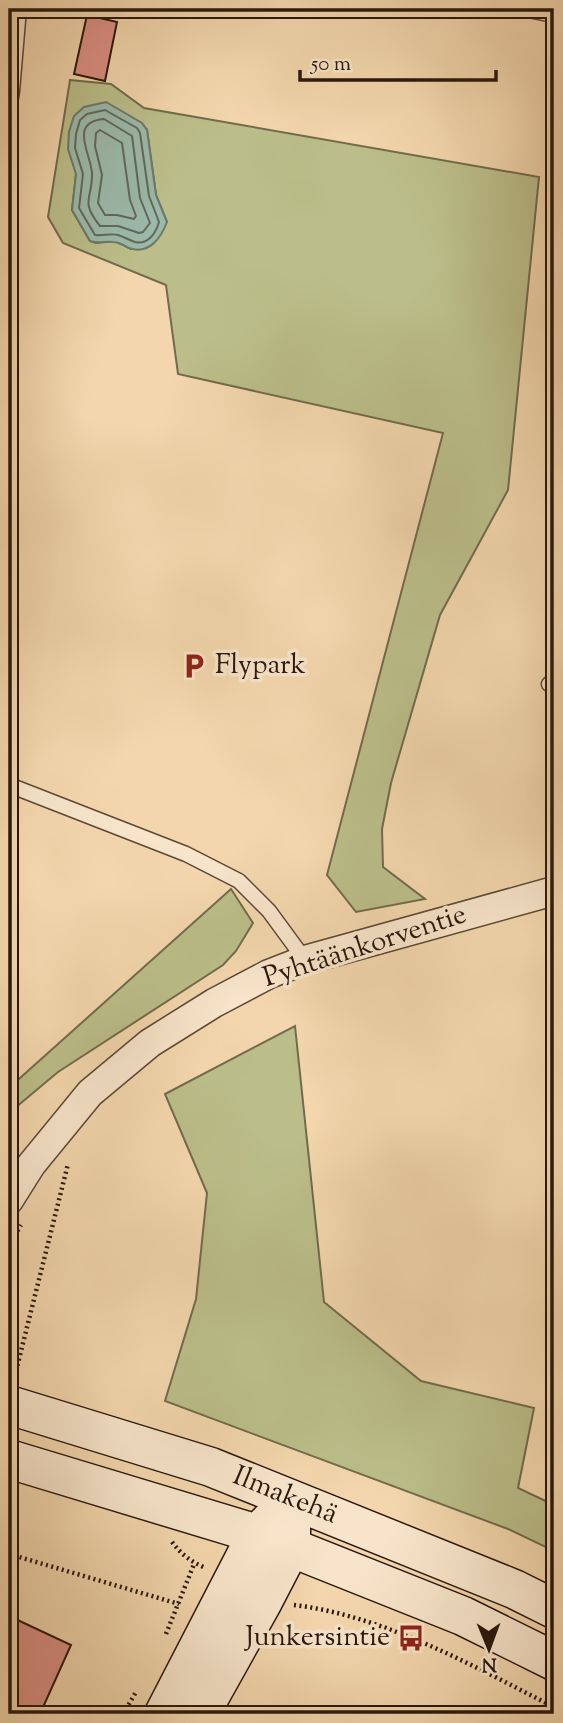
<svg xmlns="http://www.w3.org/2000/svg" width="563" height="1723" viewBox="0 0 563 1723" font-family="'Sorts Mill Goudy',serif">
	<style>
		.green { fill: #bbbe8a; stroke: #726b4c; stroke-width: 2; fill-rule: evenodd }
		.water { fill: #9bb9a9; stroke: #6e796b; stroke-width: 2 }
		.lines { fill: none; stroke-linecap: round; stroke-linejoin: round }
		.shore { stroke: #62685b; stroke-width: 2 }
		.building { fill: #db8f83; stroke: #2a180d; stroke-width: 2 }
		.service-casing { stroke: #5c4835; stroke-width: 17 }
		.minor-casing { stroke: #5c4835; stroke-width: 31 }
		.secondary-casing { stroke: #2a180d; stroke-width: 41 }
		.path { stroke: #2a180d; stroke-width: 4.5; stroke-dasharray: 2 3.5; stroke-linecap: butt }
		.service { stroke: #f7e4ca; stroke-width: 14 }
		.minor { stroke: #f7e4ca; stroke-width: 28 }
		.secondary { stroke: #f7e4ca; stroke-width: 38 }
		.labels { text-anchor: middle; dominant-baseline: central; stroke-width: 7; stroke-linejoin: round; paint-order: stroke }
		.poi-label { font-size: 28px; fill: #2a180d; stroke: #f7e4ca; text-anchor: start }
		.street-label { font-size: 28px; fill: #2a180d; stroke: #f7e4ca }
	</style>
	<rect width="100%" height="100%" fill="#f3d6ad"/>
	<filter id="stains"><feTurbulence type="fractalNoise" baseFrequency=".00286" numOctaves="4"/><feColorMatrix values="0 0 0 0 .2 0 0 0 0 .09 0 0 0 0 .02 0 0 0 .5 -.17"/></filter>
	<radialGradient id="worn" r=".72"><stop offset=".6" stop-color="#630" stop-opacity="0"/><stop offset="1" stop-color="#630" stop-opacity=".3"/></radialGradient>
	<path class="green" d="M70,80L111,84L144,108L539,177L508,490L440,615L391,783L382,829L383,867L425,899L356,912L327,875L443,433L178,374L166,285L63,243L48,217ZM147,130L156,195L167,222L131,249L115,241L96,243L90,241L72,210L76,174Z
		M231,889L253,923L236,951L223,965L58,1072L9,1113L10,1087Z
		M295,1026L324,1302L421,1381L534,1408L518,1488L554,1505V1551L508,1529L165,1401L196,1299L207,1193L165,1094Z"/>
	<path class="water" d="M106,102L142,123L147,130L156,195L167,222C161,238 149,255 129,248C124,245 119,242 113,242C105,241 98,244 90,241L72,210L76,174L68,149L69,132L74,116L84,107Z"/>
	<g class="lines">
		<path class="shore" d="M105,110L137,128L140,133L149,196L159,222C156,233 148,245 135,242C129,240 124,237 118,235C111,233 103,236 95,235L79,208L83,174L75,148L76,134L80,120L87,114Z
			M104,119L132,136L140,198L150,223L143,232L139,233L118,226H100C79,200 93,199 92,173C91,154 68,122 104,119Z
			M100,130L122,143L130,200L136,216L134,219L117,215H105L98,203L102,175L95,146L96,133Z"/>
	</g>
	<path class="building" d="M87,15L117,22L105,81L74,74Z
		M9,1616L71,1645L40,1714H9Z"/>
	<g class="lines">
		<g class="service-casing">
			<path id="service" d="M524,9L553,15L554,18
				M9,109L12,91L19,9
				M549,684L554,685
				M9,785L186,854L239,881L269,911L305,960"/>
		</g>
		<g class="minor-casing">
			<path id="minor" d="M9,1200L31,1165L90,1093L150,1043L214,1003L269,974L305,960L554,891"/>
		</g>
		<g class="secondary-casing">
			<path id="secondary" d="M9,1405L211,1467L514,1589L554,1609
				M9,1459L257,1534L463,1616L554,1661
				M164,1714L257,1534L275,1516
				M200,1714L262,1603L291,1547V1523"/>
		</g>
		<path class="path" d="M9,1245L21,1225
			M16,1371L68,1164
			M172,1542C181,1554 191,1562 206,1568
			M9,1554L179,1604
			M294,1605C385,1616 473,1666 554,1707
			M166,1634L194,1564
			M123,1714L136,1692"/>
		<use href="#service" class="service"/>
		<use href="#minor" class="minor"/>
		<use href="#secondary" class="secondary"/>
	</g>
	<defs>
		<g id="parking-bare" transform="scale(2.1)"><path d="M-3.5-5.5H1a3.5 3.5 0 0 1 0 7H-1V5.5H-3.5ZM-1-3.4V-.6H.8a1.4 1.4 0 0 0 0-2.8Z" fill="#8f2418" stroke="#f7e4ca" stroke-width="2.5" paint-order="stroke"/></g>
		<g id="bus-bare" transform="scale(2.1)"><path d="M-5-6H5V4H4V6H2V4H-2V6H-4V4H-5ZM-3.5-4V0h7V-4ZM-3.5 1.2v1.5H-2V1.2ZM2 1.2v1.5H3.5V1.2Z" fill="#8f2418" stroke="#f7e4ca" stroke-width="2.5" paint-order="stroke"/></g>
	</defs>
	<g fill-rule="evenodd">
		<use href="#parking-bare" x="194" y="666"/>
		<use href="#bus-bare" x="411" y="1638"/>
	</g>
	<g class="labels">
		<g class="poi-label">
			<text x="215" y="666">Flypark</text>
			<text x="390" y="1638" text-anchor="end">Junkersintie</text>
		</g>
		<g class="street-label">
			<text transform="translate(365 947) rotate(-18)">Pyhtäänkorventie</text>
			<text transform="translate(285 1496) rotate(22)">Ilmakehä</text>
		</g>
	</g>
	<rect width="563" height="1723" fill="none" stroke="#f3d6ad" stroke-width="35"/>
	<rect x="10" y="10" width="542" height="1702" fill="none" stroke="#2a180d" stroke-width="3.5"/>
	<rect x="18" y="18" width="528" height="1688" fill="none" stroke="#2a180d" stroke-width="2"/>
	<g transform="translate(489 1649) rotate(179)" stroke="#f7e4ca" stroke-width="5" paint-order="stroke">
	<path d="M0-5L12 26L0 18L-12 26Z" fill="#2a180d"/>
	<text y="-10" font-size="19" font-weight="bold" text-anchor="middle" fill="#2a180d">N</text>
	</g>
	<path d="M300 70v10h196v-10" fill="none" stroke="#2a180d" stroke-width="3.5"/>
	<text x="311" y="70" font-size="21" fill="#2a180d" stroke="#f7e4ca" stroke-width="5" paint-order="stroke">50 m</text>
	<rect width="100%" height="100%" filter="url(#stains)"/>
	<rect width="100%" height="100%" fill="url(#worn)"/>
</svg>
